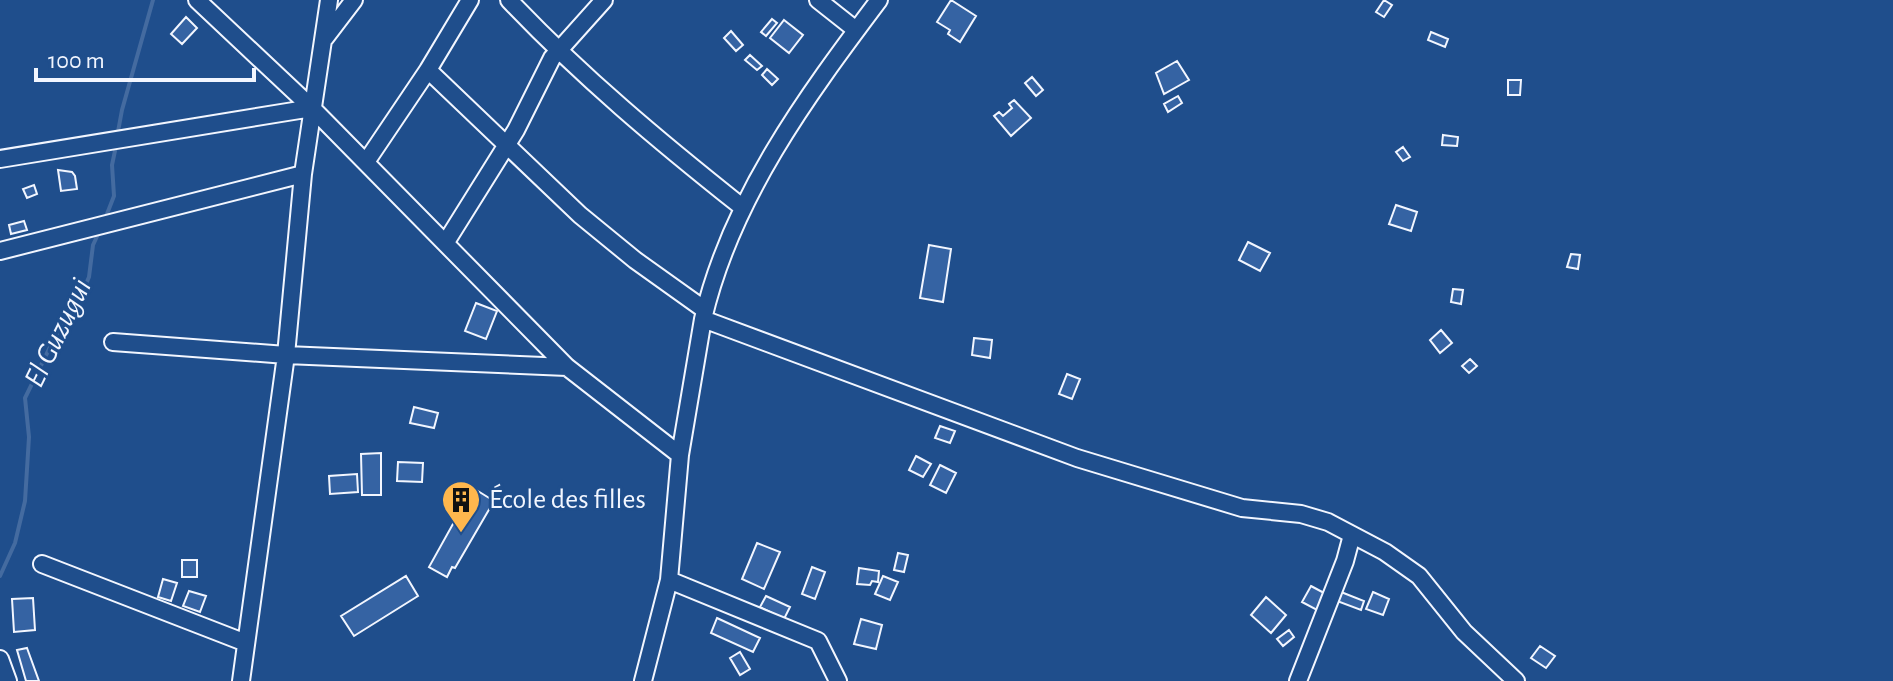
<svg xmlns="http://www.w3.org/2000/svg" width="1893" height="681" viewBox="0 0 1893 681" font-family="'Alegreya Sans',sans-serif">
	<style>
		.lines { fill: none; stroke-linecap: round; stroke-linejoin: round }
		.stream { stroke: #446ba0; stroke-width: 4 }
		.building { fill: #3563a3; stroke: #f2f6ff; stroke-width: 2 }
		.minor-casing { stroke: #f2f6ff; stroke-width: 20 }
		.minor { stroke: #1f4e8c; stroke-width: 16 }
		.labels { text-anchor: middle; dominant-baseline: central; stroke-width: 6; stroke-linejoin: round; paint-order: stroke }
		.poi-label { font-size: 28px; fill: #f2f6ff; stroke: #1f4e8c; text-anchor: start }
		.water-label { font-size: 30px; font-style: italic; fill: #f2f6ff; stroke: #1f4e8c }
	</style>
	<rect width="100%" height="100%" fill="#1f4e8c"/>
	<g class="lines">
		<path class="stream" d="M117,137L122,110L153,0
			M105,219L114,196L112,165L116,146
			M0,576L15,543L25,501L29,437L25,398L53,341L76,307L89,277L93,245L100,230"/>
	</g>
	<path class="building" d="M951,0L976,16L960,42L948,34L950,30L937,22Z
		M1384,0L1392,5L1384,17L1376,12Z
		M186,17L197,28L182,44L171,34Z
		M772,19L777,23L766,36L761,32Z
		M784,20L803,35L789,53L770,38Z
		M731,31L743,45L736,51L724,38Z
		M1431,32L1448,39L1445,47L1428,40Z
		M750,55L762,66L757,70L745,60Z
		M1177,61L1189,80L1164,94L1156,73Z
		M767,69L778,79L772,85L762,75Z
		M1032,77L1043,90L1036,96L1025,83Z
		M1508,80H1521L1520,95H1508Z
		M1178,96L1182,103L1168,112L1164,104Z
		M1014,100L1031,118L1011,136L994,116L999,112L1003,116L1012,108L1009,104Z
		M1443,135L1458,137L1457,146L1442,145Z
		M1403,147L1410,157L1403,161L1396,152Z
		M58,170L72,172L75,176L77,189L61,191Z
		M34,185L37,194L27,198L23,189Z
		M1396,205L1417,212L1411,231L1389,224Z
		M24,221L27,230L11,234L9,225Z
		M1248,242L1270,253L1260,271L1239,260Z
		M929,245L951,249L943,302L920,298Z
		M1571,254L1580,255L1578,269L1567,267Z
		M1453,289L1463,290L1461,304L1451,302Z
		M476,303L497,311L486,339L465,331Z
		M1441,330L1452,343L1440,353L1430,340Z
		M974,338L992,340L990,358L972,355Z
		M1470,359L1477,366L1469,373L1462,366Z
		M1067,374L1080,379L1072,399L1059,394Z
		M414,407L438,413L434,428L410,423Z
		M940,426L955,431L950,443L935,438Z
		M381,453V495H362L361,454Z
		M916,456L931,464L923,477L909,470Z
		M398,462L423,463L422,482L397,481Z
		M940,465L956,473L946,493L930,485Z
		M357,474L358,492L330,494L329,476Z
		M473,488L494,501L455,568L452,567L447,577L429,567Z
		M757,543L780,552L764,589L742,579Z
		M898,553L908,555L904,572L894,570Z
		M182,560H197V577H182Z
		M812,567L825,572L815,599L802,594Z
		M859,568L879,571L878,582L872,581L870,585L857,584Z
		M406,576L418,596L354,636L341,616Z
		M883,576L898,582L890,600L875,594Z
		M163,579L177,583L171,601L158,597Z
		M1311,586L1326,594L1317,610L1302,602Z
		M189,591L206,596L200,612L183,606Z
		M1341,592L1364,601L1361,610L1337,601Z
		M1373,592L1389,599L1383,615L1366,609Z
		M766,596L790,607L784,619L760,607Z
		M1266,597L1286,615L1271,633L1251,615Z
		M33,598L35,630L14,632L12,599Z
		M717,618L760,638L753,652L711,633Z
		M861,619L882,625L876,649L854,644Z
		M1289,630L1294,637L1283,646L1277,639Z
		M1540,646L1555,656L1546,668L1531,658Z
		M27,648L39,681H26L17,650Z
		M740,652L750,669L740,675L730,658Z"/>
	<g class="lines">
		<g class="minor-casing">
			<path id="minor" d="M197,0L312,108L567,367L680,455
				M509,0C581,76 660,142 742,207
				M818,0L856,30
				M325,38L354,0
				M428,70L580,215L635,260L705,310
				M0,159L312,108
				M366,162L428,70L470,0
				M446,242L516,130L552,58L604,0
				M0,251L303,174
				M703,319L1077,458L1242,508L1301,514L1328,522L1385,552L1419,576L1464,632L1516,681
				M113,342L286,355L567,367
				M42,564L246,643
				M669,580L818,641L838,681
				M0,659L8,681
				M241,681L286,355L303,174L329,0
				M643,681L669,580L680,455L703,319C731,199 806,97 879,0
				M1298,681L1345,561L1352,535"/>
		</g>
		<use href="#minor" class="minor"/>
	</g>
	<defs>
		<g id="building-pin" transform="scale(2)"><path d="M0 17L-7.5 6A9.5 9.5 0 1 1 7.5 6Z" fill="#ffb74d" stroke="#1f4e8c"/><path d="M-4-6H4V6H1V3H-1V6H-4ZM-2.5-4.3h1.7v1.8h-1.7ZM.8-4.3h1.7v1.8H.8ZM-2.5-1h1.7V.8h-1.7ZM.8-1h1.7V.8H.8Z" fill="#111"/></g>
	</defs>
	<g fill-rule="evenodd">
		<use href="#building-pin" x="461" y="500"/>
	</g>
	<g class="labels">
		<g class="poi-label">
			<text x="489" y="500">École des filles</text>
		</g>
		<g class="water-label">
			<text transform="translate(58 333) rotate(-64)">El Guzugui</text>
		</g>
	</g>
	<path d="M36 68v12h218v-12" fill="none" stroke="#f2f6ff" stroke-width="4"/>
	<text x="48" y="68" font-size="24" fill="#f2f6ff" stroke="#1f4e8c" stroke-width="6" paint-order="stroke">100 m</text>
</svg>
